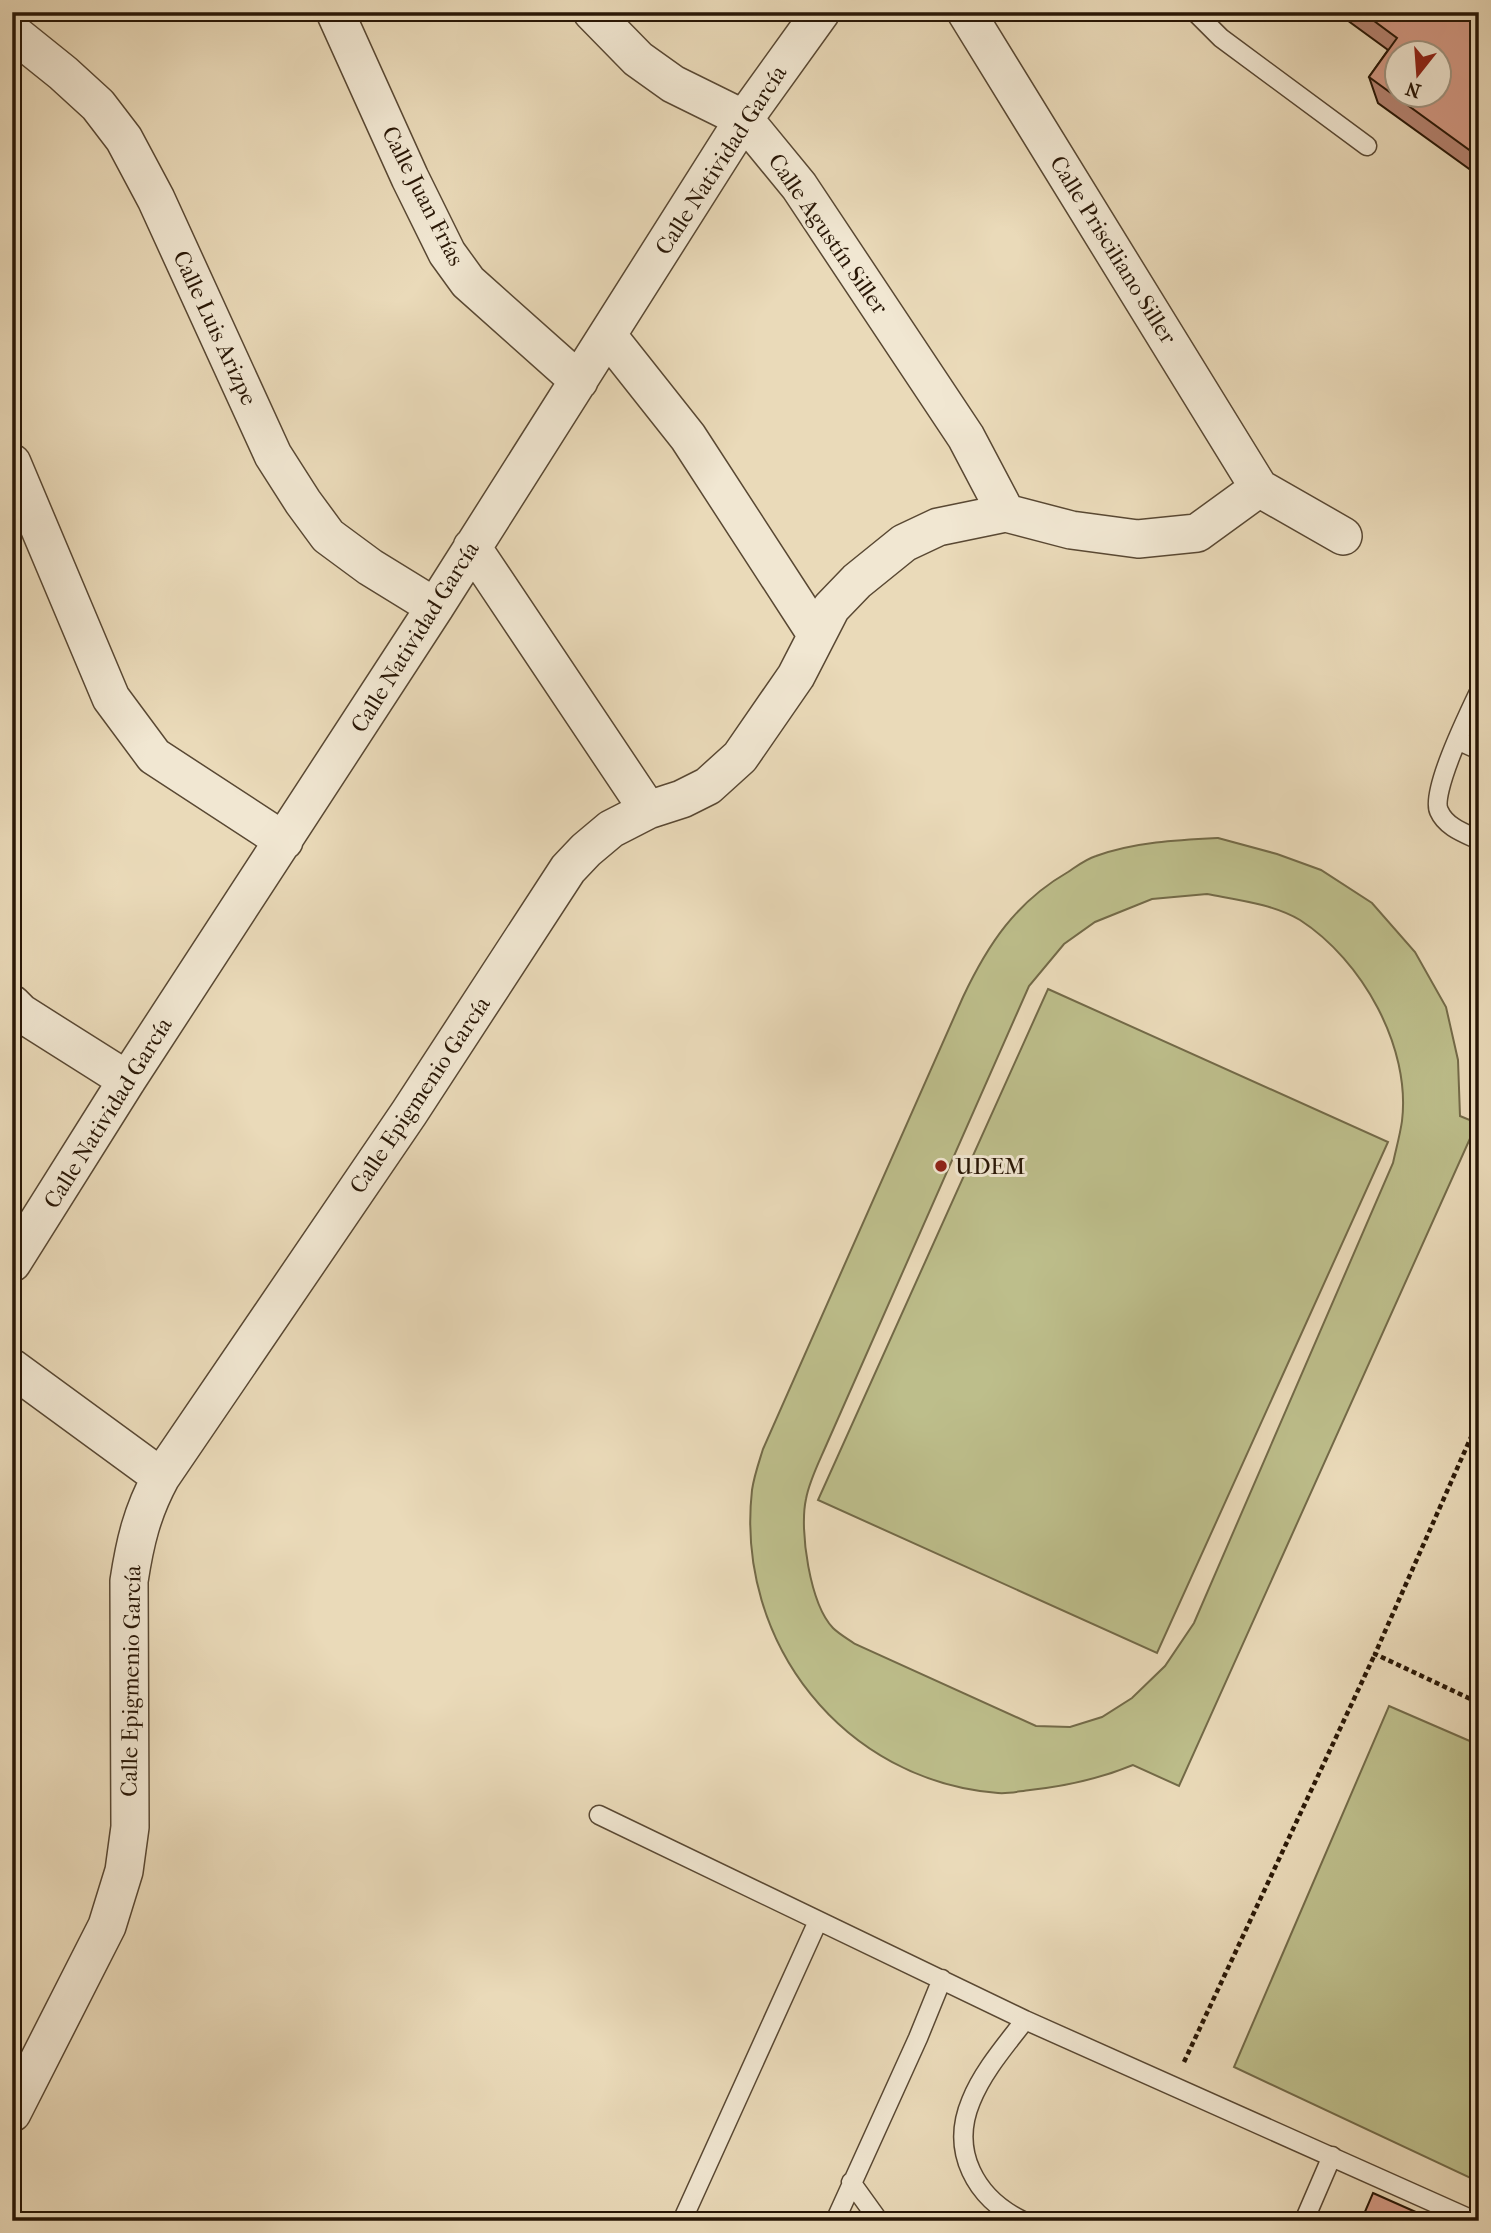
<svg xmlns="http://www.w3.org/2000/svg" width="1491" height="2233" viewBox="0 0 1491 2233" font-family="'IM FELL French Canon',serif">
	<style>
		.park { fill: #bdbe8b; stroke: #736a48; stroke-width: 2; fill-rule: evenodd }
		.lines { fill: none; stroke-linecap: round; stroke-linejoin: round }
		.service-casing { stroke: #594833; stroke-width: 21 }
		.minor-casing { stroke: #594833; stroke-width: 40 }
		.path { stroke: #291706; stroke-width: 4.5; stroke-dasharray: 5 3.5; stroke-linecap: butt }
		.service { stroke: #f1e7d2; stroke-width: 18 }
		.minor { stroke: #f1e7d2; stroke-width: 37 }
		.wall { fill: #b68472; stroke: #291706; stroke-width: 2 }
		.building { fill: #d49a85; stroke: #291706; stroke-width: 2; fill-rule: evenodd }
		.poi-dot { fill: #8f2418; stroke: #f1e7d2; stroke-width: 2.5 }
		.labels { text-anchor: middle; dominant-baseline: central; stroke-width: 6; stroke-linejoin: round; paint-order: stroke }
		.street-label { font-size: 23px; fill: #291706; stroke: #f1e7d2 }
		.poi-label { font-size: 23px; fill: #291706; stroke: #f1e7d2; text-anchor: start }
	</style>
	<rect width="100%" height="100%" fill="#eadab9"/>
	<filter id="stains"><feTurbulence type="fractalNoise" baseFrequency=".00286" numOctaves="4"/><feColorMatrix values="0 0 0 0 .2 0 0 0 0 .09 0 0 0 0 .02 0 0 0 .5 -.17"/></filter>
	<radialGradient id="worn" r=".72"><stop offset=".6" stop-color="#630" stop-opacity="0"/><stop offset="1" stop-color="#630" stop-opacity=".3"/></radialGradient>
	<path class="park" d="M1218,838L1277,854L1321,870L1372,903L1415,952L1446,1007L1458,1060L1460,1116L1477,1123L1179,1786L1133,1765C1099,1779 1067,1786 1030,1790C1020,1791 1009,1794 998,1793C844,1781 735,1643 752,1490C754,1476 759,1462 763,1449L963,997C988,944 1016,902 1068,872C1077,866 1086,859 1096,856C1135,842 1177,840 1218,838ZM1207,894C1238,900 1273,904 1300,920C1362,960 1411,1047 1402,1121C1400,1135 1396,1149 1393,1163L1194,1623L1165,1666L1132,1698L1102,1717L1070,1727L1036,1726L855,1644C848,1639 839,1634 833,1628C810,1604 799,1530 806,1499C809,1482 818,1464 825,1448L1029,986L1064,944L1095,922L1152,899Z
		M1048,989L1388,1142L1157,1653L818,1500Z
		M1389,1706L1479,1745V2182L1234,2067Z"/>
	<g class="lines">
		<g class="service-casing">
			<path id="service" d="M1195,12L1221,38L1367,146
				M1479,692C1469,713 1430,793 1439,811C1446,827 1464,833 1479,840
				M1457,740L1479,750
				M599,1815L1025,2020L1475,2221
				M851,2182L879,2221
				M682,2221L818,1921
				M835,2221L918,2038L942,1979
				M1023,2221C975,2198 950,2151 971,2101C983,2071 1006,2045 1025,2020
				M1304,2221L1332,2156"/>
		</g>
		<g class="minor-casing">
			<path id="minor" d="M335,12L410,178L447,253L468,282L579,381
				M592,12L638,59L673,84L744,119L799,186L966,437L1006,513
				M966,12L1259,488L1343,536
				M12,32L63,73L98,105L124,139L156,199L273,455L303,502L328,536L370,567L435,607
				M608,336L688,437L816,634
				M12,463L111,698L154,756L284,841
				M472,547L648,810
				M12,1004L21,1013L127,1080
				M12,1263L127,1080L435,607L744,119L821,12
				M12,1368L161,1477
				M12,2113L107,1926L124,1871L130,1827L129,1581C135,1542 142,1512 161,1477L409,1113L568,869L586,850L611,829L648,810L682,799L708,786L740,757L796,676L831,608L857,581L904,543L938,527L1006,513L1071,530L1138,539L1197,533L1259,488"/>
		</g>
		<path class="path" d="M1479,1419L1375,1654L1479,1703
			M1184,2062L1375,1654"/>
		<use href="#service" class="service"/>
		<use href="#minor" class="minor"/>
	</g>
	<path class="wall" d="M1336,12H1479V176L1378,103L1369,77L1388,50Z"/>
	<path class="building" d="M1362,12H1479V157L1369,77L1397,38ZM1396,52H1438V94H1396Z
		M1373,2193L1436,2221H1361Z"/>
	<circle class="poi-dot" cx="941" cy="1166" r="7"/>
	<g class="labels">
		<g class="street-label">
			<text transform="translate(721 160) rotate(-57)">Calle Natividad García</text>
			<text transform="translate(423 196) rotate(63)">Calle Juan Frías</text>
			<text transform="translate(828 234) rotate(55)">Calle Agustín Siller</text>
			<text transform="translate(1113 250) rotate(58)">Calle Prisciliano Siller</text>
			<text transform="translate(215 328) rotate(65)">Calle Luis Arizpe</text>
			<text transform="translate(415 637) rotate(-58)">Calle Natividad García</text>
			<text transform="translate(420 1095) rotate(-56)">Calle Epigmenio García</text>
			<text transform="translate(108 1113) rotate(-58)">Calle Natividad García</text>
			<text transform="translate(131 1681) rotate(-89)">Calle Epigmenio García</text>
		</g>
		<g class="poi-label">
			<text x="955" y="1166">UDEM</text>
		</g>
	</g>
	<rect width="1491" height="2233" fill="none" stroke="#eadab9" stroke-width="42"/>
	<rect x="14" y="14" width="1463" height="2205" fill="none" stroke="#291706" stroke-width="3.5"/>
	<rect x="21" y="21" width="1449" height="2191" fill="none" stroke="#291706" stroke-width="2"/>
	<g transform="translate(1418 74) rotate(197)"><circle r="33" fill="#f1e7d2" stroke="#a19480" stroke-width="2"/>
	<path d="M0-5L12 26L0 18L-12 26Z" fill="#8f2418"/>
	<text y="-10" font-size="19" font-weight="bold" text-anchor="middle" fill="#291706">N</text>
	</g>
	<rect width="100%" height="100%" filter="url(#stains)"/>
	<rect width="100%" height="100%" fill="url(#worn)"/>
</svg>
